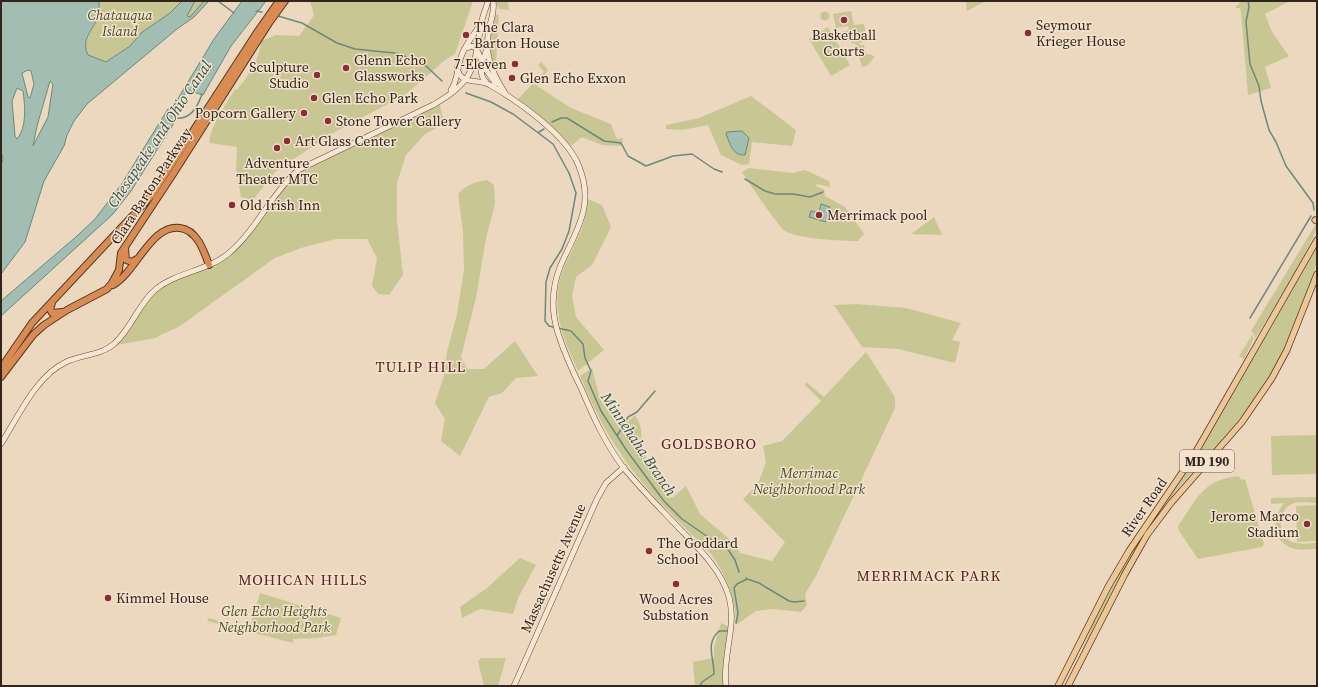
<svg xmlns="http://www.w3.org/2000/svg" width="1318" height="687" viewBox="0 0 1318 687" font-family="'Source Serif 4',serif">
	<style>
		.green { fill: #c8c793 }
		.water { fill: #a2bdb1; stroke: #6a8a7e; fill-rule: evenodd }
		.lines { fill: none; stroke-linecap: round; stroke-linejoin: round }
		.stream { stroke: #6a8a7e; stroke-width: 1.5 }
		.secondary-casing { stroke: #644a3b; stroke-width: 6 }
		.primary-casing { stroke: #50382c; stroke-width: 7 }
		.highway-casing { stroke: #50382c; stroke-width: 8 }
		.secondary { stroke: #f7e6d1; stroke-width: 5 }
		.primary { stroke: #eec797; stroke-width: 5.5 }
		.highway { stroke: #d98b51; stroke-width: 6 }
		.poi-dot { fill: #8f2b39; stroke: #f3e3ce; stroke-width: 1.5 }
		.labels { text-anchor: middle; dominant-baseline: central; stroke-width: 3; stroke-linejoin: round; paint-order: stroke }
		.shield { fill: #f3e3ce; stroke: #6d5d51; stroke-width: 1 }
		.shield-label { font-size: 13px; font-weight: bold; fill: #33241c }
		.park-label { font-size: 14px; font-style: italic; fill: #494e23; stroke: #f3e3ce }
		.poi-label { font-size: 14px; fill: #33241c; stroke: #f3e3ce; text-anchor: start }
		.street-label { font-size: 14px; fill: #33241c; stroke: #f3e3ce }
		.water-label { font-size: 15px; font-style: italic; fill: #2c524a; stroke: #f3e3ce }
		.neighbourhood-label { font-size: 15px; letter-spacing: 1px; fill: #5d221d; stroke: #f3e3ce }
	</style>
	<rect width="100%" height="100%" fill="#ebd8be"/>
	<path class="green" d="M99,1H182L170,13L141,33L130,46L106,62L88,55C81,40 91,33 97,20C99,14 99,7 99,1Z
		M195,1H204L190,17L187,16Z
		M310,1H473L455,54L445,60L405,95L333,133L288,163L275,172L253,200L241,197L236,170L237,147L210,143C206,134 229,99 235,89L237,90C249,75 259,61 261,41L276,35L299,36L314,15Z
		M495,1H508L509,10L499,9Z
		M966,1H986L967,11Z
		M1241,1H1290L1265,14L1272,32L1289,56L1265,67L1271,88L1248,95L1241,12L1240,8H1235Z
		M851,11L854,25L864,24L867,41L859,43L860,45H864L866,54L875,56L867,66L862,67L855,43L852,44L851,40L842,42L840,32L849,30L848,26L836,28L833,14Z
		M820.5 16a4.5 4.5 0 1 1 9 0a4.5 4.5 0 1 1-9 0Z
		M494,15H499L496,62H492C484,49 491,30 494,15Z
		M828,27L850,65L831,76L809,39Z
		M541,62L548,70L537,86L571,108L611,124L617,139L623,138L621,146L602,145L582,137L571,146L556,130L518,99L544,72L538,65Z
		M751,96L796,130L792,146L752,142L749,164L742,165L721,155L708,125L682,130L666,129V125L699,118Z
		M439,101L444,124L425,134L406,155L397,183V220L403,275L389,295L378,294L372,286L377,258L367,239H336L301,248L275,258L180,326L155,338L112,346L156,289L228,254L298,170Z
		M749,168L793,173L805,170L829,181L830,187L816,184L817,187L824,189L825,196L845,207L864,234L858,241C842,241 798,239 785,231C779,228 748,181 742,172Z
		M487,180L494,185L495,204L486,238L476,298L461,357L467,369H484L515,341L538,376L516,378L502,393L489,397L460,456L441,441L445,419L435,403L444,376L447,352L457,314L464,270L463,232L458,194C466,185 474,182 487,180Z
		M588,199L602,205L611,227L592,265L576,277L572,296L576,317L604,350L578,371C562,336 548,303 565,265C576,241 586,226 588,199Z
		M934,217L942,235L911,234Z
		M1317,225C1317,239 1264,324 1254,341L1255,335L1251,331L1314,227Z
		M1317,247V261L1309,288L1287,345L1271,374L1235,427L1181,485L1150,526L1122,574L1081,652L1093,624L1124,564L1205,443Z
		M856,304L906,308L961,323L952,340L960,342L955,363L898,349L862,347L834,305Z
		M1253,334V340L1244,359L1239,356Z
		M866,352L895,397V408L816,576L805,594L807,605L801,612L773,609L756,611L736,625C736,599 726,576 712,555C681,523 648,494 623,457C605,432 592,404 580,376L592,368L600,399L620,429L635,415C645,432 639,431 643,447C646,467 661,483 672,498L686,486L700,514L733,542L740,553L772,561L785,542L743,499L758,484L766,462L763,446L782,441L821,401L805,385L806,382L824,397Z
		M1317,435V474L1272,475L1271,436Z
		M1239,476L1241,480L1245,479L1264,544L1262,547L1198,559L1179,531L1178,526C1197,499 1202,480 1239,476Z
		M1317,497V503C1309,503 1299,501 1292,504C1277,511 1277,535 1292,542C1300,545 1309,543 1317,543V549C1309,549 1299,551 1292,548C1271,540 1272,518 1284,503L1271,504V498Z
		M1317,505V541L1297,542L1296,506Z
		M520,558L536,565L519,596L513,614L480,609L462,618L460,607L487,588Z
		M260,593L341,618L336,635L317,638L293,639V643L207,621L209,618L249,629Z
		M721,623L732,628L726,686H695L693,662L714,658V647Z
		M481,658H506L498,686H484L478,661Z"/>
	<path class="water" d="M1,1H99C99,7 99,14 97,20C91,32 81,40 88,55L106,62L130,46L141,33L170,13L182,1H195L187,16L190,17L204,1H209L194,17L177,29L87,104L74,121L67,135L64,146L44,181L25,242L1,274V165L3,159L1,151ZM28,70L31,71L34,84L30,98L28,97L22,73ZM50,81L53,84L48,117L33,146L37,126ZM17,88L23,91C25,106 27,127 17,139L15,136L12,101Z
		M242,1H266L231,46L203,95L187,90L174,111L176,118L174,123L131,191L113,214L1,316V301L77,236L95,219L121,185L168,109L171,110L214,39Z
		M742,131L749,138L745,155C733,156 730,144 726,134L727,132Z
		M821,204L830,207L826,222L809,217L811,211L819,213Z"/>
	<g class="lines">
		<path class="stream" d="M218,1L234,13
			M1248,1L1249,7L1246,22L1250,64L1259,86L1261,101L1269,130L1276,142L1286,166L1313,203L1314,210
			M256,11L262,12
			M278,16L302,23L337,43L355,49L394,53L402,55L426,66L442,81
			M466,93L491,102L513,114L553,144L569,173L576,193L569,231L562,249L550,268L546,282L545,321L549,326L571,331L583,344L585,358L591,371L588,381L601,411L627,451L664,501L682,519L721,546L727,548L735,560L739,572
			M176,118C191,120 198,106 202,94
			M552,122L561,118H567L604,141L621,143L628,156L646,166L673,156L692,154L714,169L722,172
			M539,132L544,129
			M745,179L765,191L775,194H793L810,197L823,192
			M1250,318L1311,216
			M617,436L628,417L637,412L655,391
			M747,579L759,583L789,601L794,602L804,601
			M736,623L738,613L734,588L737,584L747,579L746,578
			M700,686L702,682L714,674C714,657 705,644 719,631H727"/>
		<g class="secondary-casing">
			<path id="secondary" d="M493,1C495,11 491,19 489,29C484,54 491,71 505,93
				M464,49L472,46L476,48L486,70L496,84
				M486,51C483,62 477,73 486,82
				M457,68C461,86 477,78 490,85C518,101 565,134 578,164C596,206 576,230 560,267C552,288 551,311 558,333C564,352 572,370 581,388C593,416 605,443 623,467C640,488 658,506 676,525C697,547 720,567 729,597C737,627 722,656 726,686
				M451,90C458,80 457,68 461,57C465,45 474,34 481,24
				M1,444C18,417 36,376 66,362C81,355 101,355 114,344C132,328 138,304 156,289C177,272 208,271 229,253C257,229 271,194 298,170L433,105C474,82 474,68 481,25C482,17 486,9 488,1
				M514,686L597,499L606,483L624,467"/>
		</g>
		<g class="primary-casing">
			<path id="primary" d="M1315,220L1317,221
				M1058,686L1108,587L1129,551L1194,455L1317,240
				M1068,686L1125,574L1147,535L1171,503L1242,422L1272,378L1287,350L1317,274"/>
		</g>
		<g class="highway-casing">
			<path id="highway" d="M125,248L126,260L132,262L137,259
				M113,285C137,271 151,224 180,228C197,230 204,251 209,265
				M52,303L50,309L52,313L62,312
				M1,368L32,323L151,196L258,31L279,1
				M1,377L33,335L44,325L67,310L107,289L112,283L119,270L121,253L173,174L269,23L285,1"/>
		</g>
		<use href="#secondary" class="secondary"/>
		<use href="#primary" class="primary"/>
		<use href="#highway" class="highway"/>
	</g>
	<g class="poi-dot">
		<circle cx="844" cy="20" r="4"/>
		<circle cx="1028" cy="33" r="4"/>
		<circle cx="466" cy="35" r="4"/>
		<circle cx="515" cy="64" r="4"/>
		<circle cx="346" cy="68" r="4"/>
		<circle cx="317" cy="75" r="4"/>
		<circle cx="512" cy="78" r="4"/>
		<circle cx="314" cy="98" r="4"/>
		<circle cx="304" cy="113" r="4"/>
		<circle cx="328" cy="121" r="4"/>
		<circle cx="287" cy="141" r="4"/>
		<circle cx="277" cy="148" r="4"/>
		<circle cx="232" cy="205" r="4"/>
		<circle cx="819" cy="215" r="4"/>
		<circle cx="1307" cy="524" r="4"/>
		<circle cx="649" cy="551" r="4"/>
		<circle cx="676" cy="584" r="4"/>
		<circle cx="108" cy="598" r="4"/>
	</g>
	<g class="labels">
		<rect class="shield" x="1180" y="450" width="54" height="22" rx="3"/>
		<g class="shield-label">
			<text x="1207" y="461">MD 190</text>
		</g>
		<g class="park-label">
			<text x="120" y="15">Chatauqua<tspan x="120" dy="16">Island</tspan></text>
			<text x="809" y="473">Merrimac<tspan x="809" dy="16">Neighborhood Park</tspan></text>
			<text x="274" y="611">Glen Echo Heights<tspan x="274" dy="16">Neighborhood Park</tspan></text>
		</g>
		<g class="poi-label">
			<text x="1036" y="25">Seymour<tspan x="1036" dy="16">Krieger House</tspan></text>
			<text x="474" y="27">The Clara<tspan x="474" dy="16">Barton House</tspan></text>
			<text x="844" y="35" text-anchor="middle">Basketball<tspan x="844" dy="16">Courts</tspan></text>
			<text x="354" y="60">Glenn Echo<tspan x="354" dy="16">Glassworks</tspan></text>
			<text x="507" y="64" text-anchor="end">7-Eleven</text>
			<text x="309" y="67" text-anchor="end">Sculpture<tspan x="309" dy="16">Studio</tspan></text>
			<text x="520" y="78">Glen Echo Exxon</text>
			<text x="322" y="98">Glen Echo Park</text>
			<text x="296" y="113" text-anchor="end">Popcorn Gallery</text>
			<text x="336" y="121">Stone Tower Gallery</text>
			<text x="295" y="141">Art Glass Center</text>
			<text x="277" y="163" text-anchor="middle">Adventure<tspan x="277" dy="16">Theater MTC</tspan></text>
			<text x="240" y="205">Old Irish Inn</text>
			<text x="827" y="215">Merrimack pool</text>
			<text x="1299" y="516" text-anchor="end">Jerome Marco<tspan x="1299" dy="16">Stadium</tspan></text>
			<text x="657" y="543">The Goddard<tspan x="657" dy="16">School</tspan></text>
			<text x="116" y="598">Kimmel House</text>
			<text x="676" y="599" text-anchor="middle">Wood Acres<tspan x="676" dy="16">Substation</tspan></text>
		</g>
		<g class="street-label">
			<text transform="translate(151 186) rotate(-57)">Clara Barton Parkway</text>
			<text transform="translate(1144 507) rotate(-55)">River Road</text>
			<text transform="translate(553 568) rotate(-66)">Massachusetts Avenue</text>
		</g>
		<g class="water-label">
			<text transform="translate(159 134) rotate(-56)">Chesapeake and Ohio Canal</text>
			<text transform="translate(639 444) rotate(56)">Minnehaha Branch</text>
		</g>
		<g class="neighbourhood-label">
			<text x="421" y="366">TULIP HILL</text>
			<text x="709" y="443">GOLDSBORO</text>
			<text x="929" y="575">MERRIMACK PARK</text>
			<text x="303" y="579">MOHICAN HILLS</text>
		</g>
	</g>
	<rect width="1318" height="687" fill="none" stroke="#33241c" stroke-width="4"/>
</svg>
